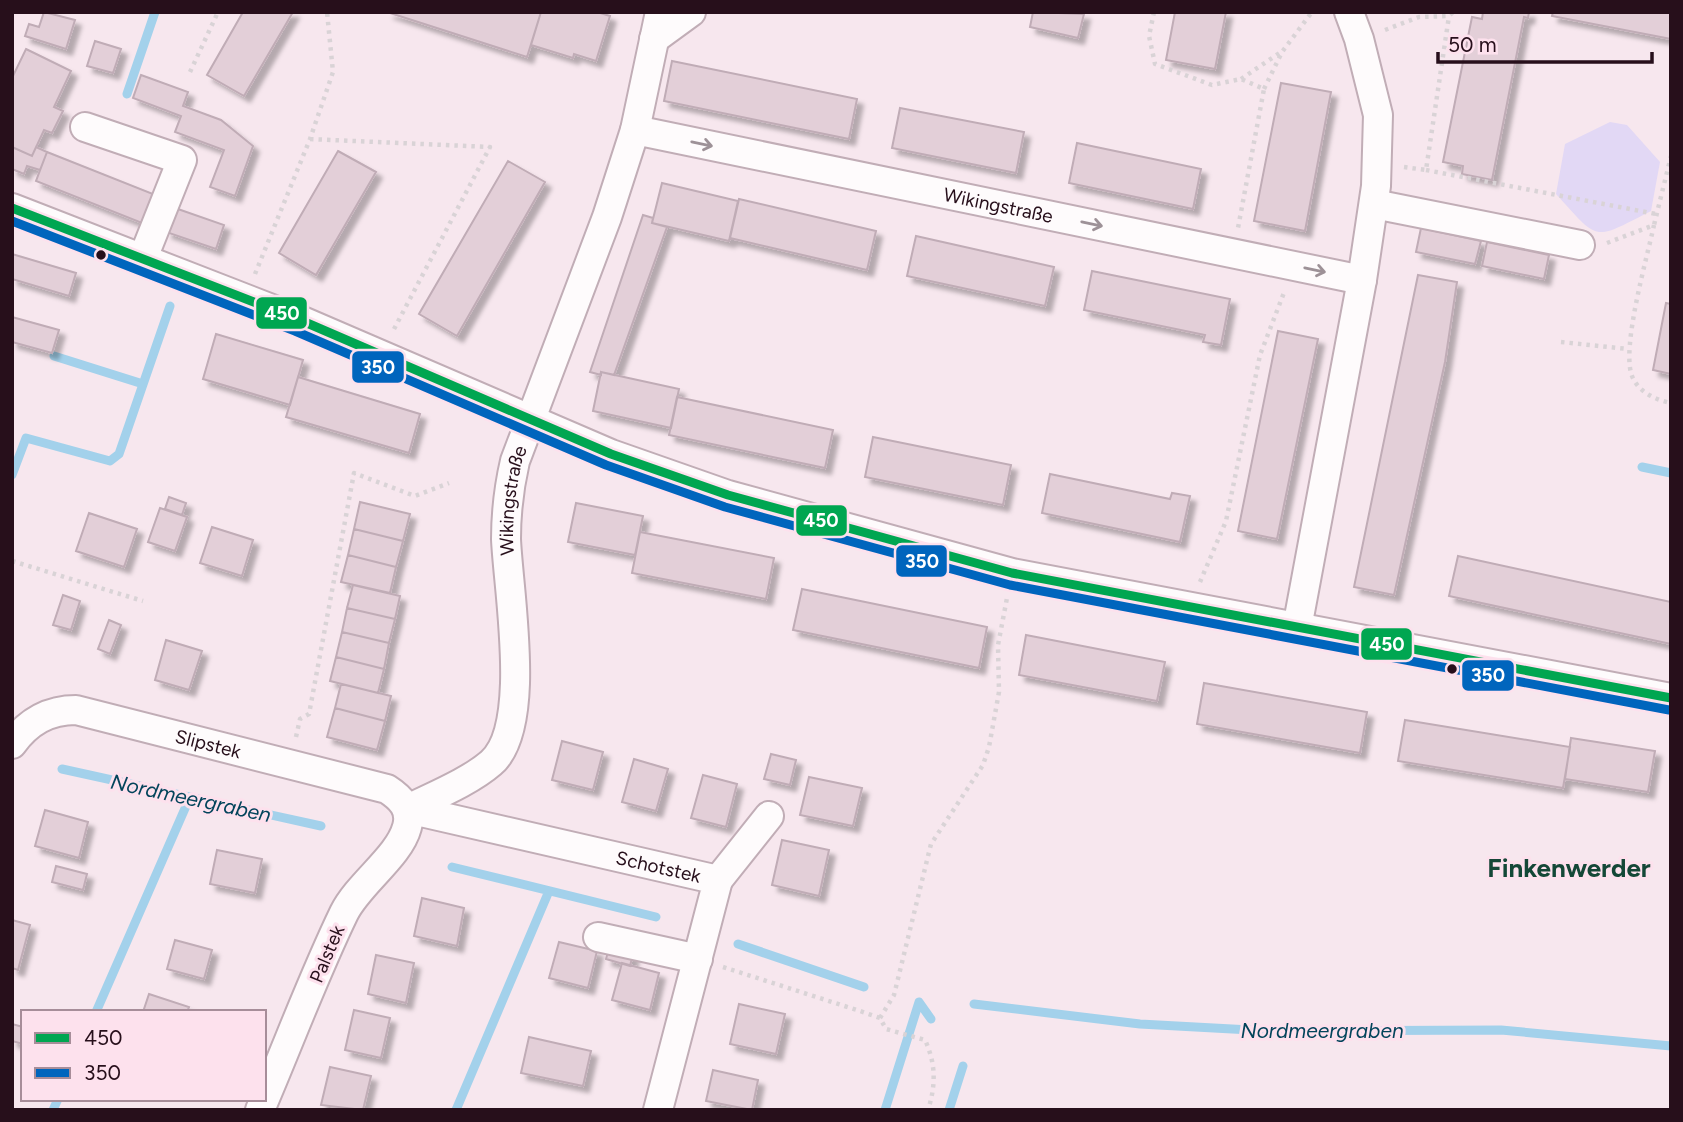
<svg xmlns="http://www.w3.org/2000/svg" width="1683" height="1122" viewBox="0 0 1683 1122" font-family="Figtree,sans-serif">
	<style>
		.green { fill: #e2d8f5 }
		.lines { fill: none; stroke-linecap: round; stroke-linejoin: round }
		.stream { stroke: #a3d1eb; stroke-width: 9 }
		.building { fill: #e3cfd8; stroke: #c0acb6; stroke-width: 2; filter: url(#shadow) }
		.minor-casing { stroke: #c1adb6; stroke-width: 32 }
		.path { stroke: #d9d3d6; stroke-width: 4.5; stroke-dasharray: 3.5 5; stroke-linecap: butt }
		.minor { stroke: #fefbfc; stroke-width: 28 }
		.bus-1-casing { stroke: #fde1ed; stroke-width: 14 }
		.bus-2-casing { stroke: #fde1ed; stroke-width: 14 }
		.bus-1 { stroke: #00a651; stroke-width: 9 }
		.bus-2 { stroke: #0065bd; stroke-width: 9 }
		.oneway { stroke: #9d9197 }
		.bus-dot { fill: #270f1b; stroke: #fde1ed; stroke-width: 2.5 }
		.labels { text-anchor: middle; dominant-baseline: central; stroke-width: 6; stroke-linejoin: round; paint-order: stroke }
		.street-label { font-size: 19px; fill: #270f1b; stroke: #fde1ed }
		.water-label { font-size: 21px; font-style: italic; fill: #03445b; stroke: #fde1ed }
		.district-label { font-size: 26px; font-weight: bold; fill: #154737; stroke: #fde1ed }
		.line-badge { stroke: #fde1ed; stroke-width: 2.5 }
		.badge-label { font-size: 19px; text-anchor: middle; font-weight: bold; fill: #fff }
	</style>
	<defs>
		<filter id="shadow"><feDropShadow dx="6" dy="6" stdDeviation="2" flood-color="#0004"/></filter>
	</defs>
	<rect width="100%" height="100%" fill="#f7e7ee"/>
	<path class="green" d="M1610,122L1627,125L1660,162L1651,211C1592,241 1600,242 1556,194L1565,144Z"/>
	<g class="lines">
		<path class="stream" d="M127,94L155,12
			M54,356L143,384
			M1642,467L1671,473
			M12,475L26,438L110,461L119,454L170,306
			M62,769L321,826
			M452,867L656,917
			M738,944L864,987
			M919,1002L931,1019
			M974,1004L1140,1024L1269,1031L1501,1030L1671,1046
			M96,1012L190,797
			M53,1110L58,1099
			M456,1110L549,891
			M885,1110L919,1002
			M949,1110L963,1066"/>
	</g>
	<path class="building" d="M44,12L75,20L66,49L25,36L29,24L39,27Z
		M243,12H293L244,96L207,75Z
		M387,12H541L527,57Z
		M541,12H597L610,16L596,61L574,54L573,58L531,45Z
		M1033,12L1084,14L1078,38L1030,27Z
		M1175,12H1226L1215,69L1166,60Z
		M1483,12H1529L1528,18L1524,17L1492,180L1462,174L1463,166L1443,162L1472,17L1482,19Z
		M1671,12V39L1552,16L1553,12Z
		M95,41L121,49L113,73L87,66Z
		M26,49L71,71L54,107L63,111L52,133L44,130L32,156L12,147V78Z
		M672,61L857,99L849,139L664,101Z
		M141,75L188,92L183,106L221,120L253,146L235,196L210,187L224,150L175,132L181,116L133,98Z
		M1281,83L1331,92L1305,231L1254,221Z
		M900,108L1024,132L1016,173L892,148Z
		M1077,143L1201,169L1193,209L1069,183Z
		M12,147L32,156L36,147L47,152L40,170L27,166L24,174L12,169Z
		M338,151L376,172L316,275L279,253Z
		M47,152L158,196L147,225L36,181Z
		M508,161L545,182L457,336L419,314Z
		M662,183L738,201L729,241L652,223Z
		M739,199L876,231L867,270L730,238Z
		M175,208L224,225L216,249L166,232Z
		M643,215L653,218L652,223L667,227L614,375L601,372V375L590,372Z
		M1421,228L1481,241L1475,264L1416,252Z
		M916,236L1054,267L1045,306L907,276Z
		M1487,242L1549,255L1544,279L1482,266Z
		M12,254L76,273L69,296L12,279Z
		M1092,271L1230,299L1221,345L1203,342L1205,335L1084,310Z
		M1418,275L1457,282L1445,362L1394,595L1354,587Z
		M1666,303L1671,304V374L1653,370Z
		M12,317L59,330L52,353L12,342Z
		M1278,331L1318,339L1277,539L1238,531Z
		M216,334L303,360L290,405L203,379Z
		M601,372L679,389L671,428L593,411Z
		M298,377L420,414L409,453L286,417Z
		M677,397L833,430L825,468L669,435Z
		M873,437L1011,465L1003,505L865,477Z
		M1050,474L1170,499L1172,493L1190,496L1180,542L1042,513Z
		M169,497L186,503L182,515L165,509Z
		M360,502L410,514L403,541L354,529Z
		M576,503L643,516L635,555L568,542Z
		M160,508L187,517L175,551L148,542Z
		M89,513L137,529L124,567L76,551Z
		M212,527L253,540L242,576L200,563Z
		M354,529L403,541L396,567L348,555Z
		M640,532L774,558L766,599L632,573Z
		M348,555L396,567L390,593L341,582Z
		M1458,556L1671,602V644L1449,596Z
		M353,585L400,596L395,619L347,608Z
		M802,589L987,627L979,668L793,630Z
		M63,595L80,601L71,630L53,625Z
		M347,608L395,619L389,643L342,632Z
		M109,620L121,625L110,654L98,649Z
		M342,632L389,643L384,669L336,657Z
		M1026,635L1165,662L1157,701L1019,675Z
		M166,640L202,651L189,690L155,680Z
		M336,657L384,669L378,693L330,681Z
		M1204,683L1367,712L1360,753L1197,724Z
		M341,684L391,696L385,721L335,708Z
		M335,708L385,721L377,750L327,737Z
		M1405,720L1570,747L1563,788L1398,761Z
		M1571,738L1655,751L1648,792L1565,779Z
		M562,741L603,752L593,790L552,780Z
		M771,754L796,760L790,785L764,779Z
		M634,759L668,769L656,811L622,802Z
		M703,775L737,784L726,827L691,818Z
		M809,777L862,788L853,826L800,815Z
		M45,810L88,822L79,858L35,846Z
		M782,840L829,850L819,896L772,885Z
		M217,850L262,859L255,893L210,884Z
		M56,866L87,874L83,890L52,882Z
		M422,898L464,908L457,946L414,936Z
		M12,920L30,925L18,970L12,968Z
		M175,940L212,950L204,979L167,969Z
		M559,942L597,951L588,988L549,978Z
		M609,948L633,954L630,966L606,959Z
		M376,955L414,963L406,1003L368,994Z
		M622,963L659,973L650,1010L612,1000Z
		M149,994L189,1007L187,1012H143Z
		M739,1004L785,1014L776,1054L730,1044Z
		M354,1010L390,1018L381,1058L345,1050Z
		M12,1024L23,1027V1044L12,1041Z
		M529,1037L591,1051L583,1086L521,1073Z
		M330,1067L371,1076L363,1110L321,1105Z
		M713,1070L758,1080L752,1110L706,1101Z"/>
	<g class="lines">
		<g class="minor-casing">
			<g id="minor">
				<path d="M654,39L691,12"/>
				<path d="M85,127L182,160L143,258"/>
				<path id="s1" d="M635,130L1362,280"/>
				<path d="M1374,204L1580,245"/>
				<path d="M12,208L300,320L611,454L728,495L1012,573L1671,698"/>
				<path d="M1297,628L1362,280L1376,186L1378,115L1359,39L1349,12"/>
				<path id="s2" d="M12,744C28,722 48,710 76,710L387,789C401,798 412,809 407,827C399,857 359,883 344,913C313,977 288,1045 260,1110"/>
				<path id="s3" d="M408,809C434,796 469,782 491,763C533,727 508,590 506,539C506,512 509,487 515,461L607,217L635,130L660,12"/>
				<path id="s4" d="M408,809L718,880L658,1110"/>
				<path d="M718,880L769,816"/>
				<path d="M598,937L698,959"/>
			</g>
		</g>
		<path class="path" d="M1154,12L1149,36L1155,64L1212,85L1241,79L1264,89L1238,228
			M1385,30L1419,17L1449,16L1453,12
			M190,72L218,12
			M1241,79L1281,52
			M1264,89L1282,52L1312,12
			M310,139L490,147L393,331
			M1404,167L1426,170L1449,16
			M1426,170L1656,214
			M1654,225C1647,258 1621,348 1632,376C1638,392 1656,400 1671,403
			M1607,243L1654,225L1671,156
			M255,274L310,139L333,72L327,12
			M1561,342L1628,349
			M12,561L143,601
			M1200,582L1226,521L1260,355L1285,290
			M296,737L300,719L309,714L354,473L415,496L449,483
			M723,967L860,1011L880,1018L886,1029L925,1040C936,1064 936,1085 928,1110
			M880,1018L894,995L931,844L983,765L989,747L999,692L998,645L1007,598"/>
		<use href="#minor" class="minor"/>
		<g class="bus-1-casing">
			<path id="bus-1" d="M12,208L300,320L611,454L728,495L1012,573L1671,698"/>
		</g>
		<g class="bus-2-casing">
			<path id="bus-2" d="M12,221L295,331L606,465L725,507L1010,585L1669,710"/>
		</g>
		<use href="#bus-1" class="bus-1"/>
		<use href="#bus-2" class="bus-2"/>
	</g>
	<defs><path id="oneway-shaft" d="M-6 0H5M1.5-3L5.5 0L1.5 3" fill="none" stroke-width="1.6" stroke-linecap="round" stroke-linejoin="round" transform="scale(1.75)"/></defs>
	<g class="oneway">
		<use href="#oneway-shaft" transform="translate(702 144) rotate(12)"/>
		<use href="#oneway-shaft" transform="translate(1092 224) rotate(12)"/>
		<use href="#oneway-shaft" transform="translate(1315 270) rotate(12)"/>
	</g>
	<g class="bus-dot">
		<circle cx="101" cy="255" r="6"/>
		<circle cx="1452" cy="669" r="6"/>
	</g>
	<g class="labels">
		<g class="street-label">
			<text stroke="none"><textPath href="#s1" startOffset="371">Wikingstraße</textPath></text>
			<text stroke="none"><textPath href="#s3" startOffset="364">Wikingstraße</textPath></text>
			<text stroke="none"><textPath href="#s2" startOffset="212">Slipstek</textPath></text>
			<text stroke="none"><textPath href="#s4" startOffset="257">Schotstek</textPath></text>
			<text transform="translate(327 954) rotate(-67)">Palstek</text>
		</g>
		<g class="water-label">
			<text transform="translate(191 798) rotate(12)">Nordmeergraben</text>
			<text x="1322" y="1030">Nordmeergraben</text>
		</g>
		<g class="district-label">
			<text x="1569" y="868">Finkenwerder</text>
		</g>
	</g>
	<g class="line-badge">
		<rect x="255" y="296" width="53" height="34" rx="7" fill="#00a651"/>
		<rect x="351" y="350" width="54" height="34" rx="7" fill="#0065bd"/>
		<rect x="795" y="504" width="53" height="33" rx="7" fill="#00a651"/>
		<rect x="895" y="544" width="53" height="34" rx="7" fill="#0065bd"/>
		<rect x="1360" y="627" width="53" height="34" rx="7" fill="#00a651"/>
		<rect x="1461" y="659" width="54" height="33" rx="7" fill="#0065bd"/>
	</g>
	<g class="badge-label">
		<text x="282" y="320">450</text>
		<text x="378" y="374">350</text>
		<text x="821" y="527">450</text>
		<text x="922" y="568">350</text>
		<text x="1387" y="651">450</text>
		<text x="1488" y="682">350</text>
	</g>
	<rect width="1683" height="1122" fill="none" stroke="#270f1b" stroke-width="28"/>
	<rect x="21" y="1010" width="245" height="91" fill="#fde1ed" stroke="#a78d99" stroke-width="2"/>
	<rect x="35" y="1033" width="35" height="10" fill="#00a651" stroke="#a78d99" stroke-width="2"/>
	<text x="84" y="1045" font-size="21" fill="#270f1b">450</text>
	<rect x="35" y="1068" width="35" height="10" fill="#0065bd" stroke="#a78d99" stroke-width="2"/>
	<text x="84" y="1080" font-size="21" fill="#270f1b">350</text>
	<path d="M1438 52v10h214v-10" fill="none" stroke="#270f1b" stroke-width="3.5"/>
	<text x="1448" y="52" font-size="21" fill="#270f1b" stroke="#fde1ed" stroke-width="5" paint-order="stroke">50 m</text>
</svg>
